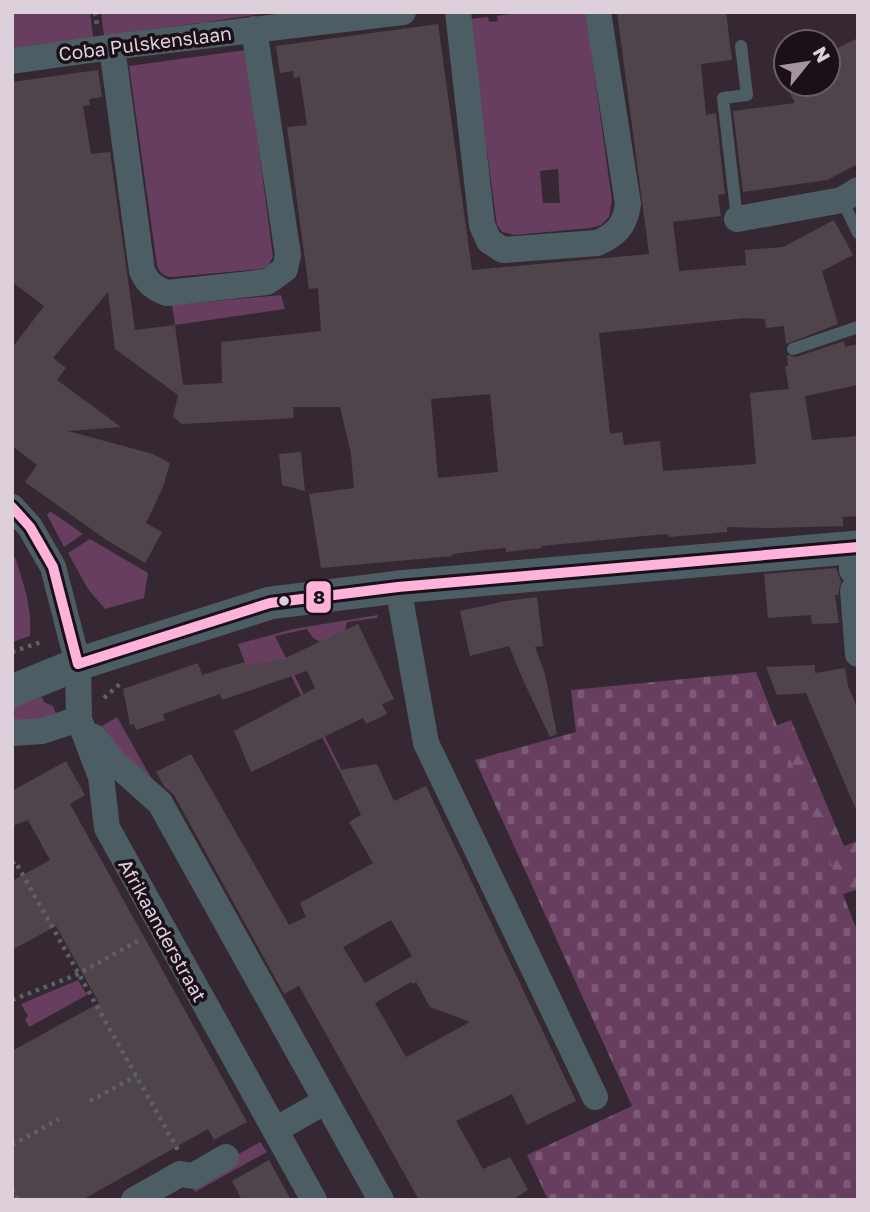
<svg xmlns="http://www.w3.org/2000/svg" width="870" height="1212" viewBox="0 0 870 1212" font-family="'Golos Text',sans-serif">
	<style>
		.green { fill: #673e5f; fill-rule: evenodd }
		.forest { fill: url(#forest-firs) }
		.cemetery { fill: url(#cemetery-stones) }
		.building { fill: #4f444c; fill-rule: evenodd }
		.lines { fill: none; stroke-linecap: round; stroke-linejoin: round }
		.path { stroke: #5a6268; stroke-width: 4.5; stroke-dasharray: 3.5 5; stroke-linecap: butt }
		.service { stroke: #4c5e63; stroke-width: 12 }
		.minor { stroke: #4c5e63; stroke-width: 26 }
		.tertiary { stroke: #4c5e63; stroke-width: 33 }
		.bus-1-casing { stroke: #1b1018; stroke-width: 16 }
		.bus-1 { stroke: #ffb3da; stroke-width: 10 }
		.bus-dot { fill: #ded0db; stroke: #1b1018; stroke-width: 2.5 }
		.labels { text-anchor: middle; dominant-baseline: central; stroke-width: 7; stroke-linejoin: round; paint-order: stroke }
		.street-label { font-size: 19px; fill: #ded0db; stroke: #1b1018 }
		.line-badge { stroke: #1b1018; stroke-width: 2.5 }
		.pale-badge-label { font-size: 19px; text-anchor: middle; font-weight: bold; fill: #111 }
	</style>
	<defs>
		<pattern id="forest-firs" width="22" height="20" patternUnits="userSpaceOnUse" patternTransform="scale(1.75)"><rect width="22" height="20" fill="#673e5f"/><path d="M5 1l3.5 6h-7zM16 11l3.5 6h-7z" fill="#7c5975"/></pattern>
		<pattern id="cemetery-stones" width="16" height="16" patternUnits="userSpaceOnUse" patternTransform="scale(1.75)"><rect width="16" height="16" fill="#673e5f"/><path d="M2 7V4a2 2 0 0 1 4 0v3zM10 15v-3a2 2 0 0 1 4 0v3z" fill="#7c5975"/></pattern>
	</defs>
	<rect width="100%" height="100%" fill="#352832"/>
	<path class="green" d="M90,12L93,37L12,48V13Z
		M101,12H261L262,14L207,22V24L199,23L104,36Z
		M523,12H586L612,201L609,217L601,225L591,228L514,235L502,232L497,225L469,19L488,17L489,22L498,21L497,16ZM558,169L560,203H543L540,171Z
		M246,50L273,257L268,266L261,269L173,277C164,277 159,273 157,265L129,66Z
		M281,295L285,309L175,325L172,305Z
		M50,511L83,534L64,547L47,515Z
		M90,539L148,573L144,598L105,609L88,589L68,553Z
		M15,557C24,585 32,607 30,636L12,642V560Z
		M378,615L377,618L347,622L345,632L322,643L313,638L307,629L275,636L341,769L339,770L283,660L246,666L238,644L293,629Z
		M42,697L44,702L53,706L56,714L12,727V715L15,714L12,707Z
		M117,717L154,783L150,785L109,738L102,726Z
		M78,980L87,995L29,1027L25,1019L28,1016L21,1004Z
		M260,1142L267,1152L195,1192L189,1182Z"/>
	<path class="forest" d="M791,720L844,846L858,841V889L838,896L773,727Z"/>
	<path class="cemetery" d="M756,672L858,933V1200H548L527,1155L632,1106L475,760L576,732L571,690Z"/>
	<path class="building" d="M617,12H726L732,60L701,64L706,115L716,113L725,194L718,195L721,216L673,222L679,271L746,265L745,250L783,247L834,220L853,255L822,271L838,324L786,344L784,326L766,328L765,319L745,318L599,333L610,434L622,432L624,445L660,441L663,471L756,464L750,393L789,389L785,366H788L787,355L796,357L844,341L845,347L858,344V385L805,396L812,440L858,436V516L843,517V526L768,528L727,527V532L669,537L668,534L644,536L541,546L542,548L506,552V548L484,550L453,554L452,556L321,568L309,494L354,488L351,454L340,407H293L294,418L182,424L173,417L178,395L115,349L108,292L53,358L66,368L57,380L121,427L68,431L153,454L170,463L163,487L146,523L162,532L145,563L105,539L25,482L37,465L12,446V348L44,306L12,282V82L98,70L102,97L89,99L90,105L83,106L91,154L110,152L135,330L175,325L183,385L222,383L221,342L321,331L318,288L309,289L287,127L307,125L300,77L294,78L293,71L280,73L276,46L438,24L472,270L649,254ZM490,394L498,472L438,478L431,399Z
		M858,38V164L827,180L743,192L733,111L795,103L785,84H828V53Z
		M301,452L305,491L282,485L279,454Z
		M836,568L841,581L838,595H835L839,623L812,624L811,615L768,618L764,574Z
		M537,597L543,646L535,647L545,674L557,734L550,737L524,682L509,646L470,656L460,611L506,601Z
		M358,624L394,699L382,704L387,714L366,724L363,718L251,772L234,731L315,688L307,671L222,700L220,694L163,714L165,720L136,730L134,724L130,725L123,689L198,663L202,675L244,662L246,666L283,659Z
		M815,665V673L845,668L848,686L858,709V814L806,693L777,695L766,667Z
		M191,754L289,925L306,917L300,903L373,863L349,822L361,815L339,770L377,764L394,801L426,786L576,1101L527,1125L512,1094L456,1121L483,1169L510,1157L528,1190L512,1200H419L299,986L284,994L174,795L164,786L156,772ZM391,920L412,956L365,983L343,947ZM411,982L412,984L416,982L430,1007L470,1022L406,1057L375,1003Z
		M66,761L85,795L70,804L247,1122L214,1140L208,1129L82,1200H12V1051L99,1003L56,926L12,950V881L50,860L28,820L12,826V791Z
		M269,1160L291,1200H242L232,1181Z"/>
	<g class="lines">
		<path class="path" d="M95,12L97,25
			M12,652L44,641
			M104,698L121,683
			M12,863L15,861L178,1150
			M12,1000L76,975L140,940
			M90,1101L136,1076
			M12,1145L59,1119
			M12,1189L18,1200"/>
		<path class="service" d="M842,200L858,233
			M737,219L723,98L747,95L741,46
			M793,349L858,327"/>
		<path class="minor" d="M458,12L482,225L489,241L503,250L597,243C616,235 625,226 628,204L598,12
			M112,47L142,271C148,284 154,288 167,293L267,282L285,269L288,255L254,29
			M12,61L112,47L403,12
			M737,219L842,200L858,190
			M12,507L30,527L53,567L78,664L79,719L101,777L107,828L314,1200
			M852,570V548
			M398,587L426,743L595,1097
			M853,590L858,654
			M12,733L42,731L79,719
			M94,737L115,763L160,803L381,1200
			M275,1130L326,1101
			M134,1200L180,1174L193,1176L226,1157"/>
		<path class="tertiary" d="M12,691L78,664L270,603L398,587L858,547"/>
		<g class="bus-1-casing">
			<path id="bus-1" d="M12,507L30,527L53,567L78,664
				M78,664L270,603L398,587L858,547"/>
		</g>
		<use href="#bus-1" class="bus-1"/>
	</g>
	<circle class="bus-dot" cx="284" cy="601" r="6"/>
	<g class="labels">
		<g class="street-label">
			<text transform="translate(145 43) rotate(-7)">Coba Pulskenslaan</text>
			<text transform="translate(163 930) rotate(61)">Afrikaanderstraat</text>
		</g>
	</g>
	<rect class="line-badge" x="305" y="580" width="27" height="34" rx="7" fill="#ffb3da"/>
	<g class="pale-badge-label">
		<text x="319" y="604">8</text>
	</g>
	<rect width="870" height="1212" fill="none" stroke="#ded0db" stroke-width="28"/>
	<g transform="translate(807 63) rotate(60)"><circle r="33" fill="#1b1018" stroke="#695d66" stroke-width="2"/>
	<path d="M0-5L12 26L0 18L-12 26Z" fill="#a395a0"/>
	<text y="-10" font-size="19" font-weight="bold" text-anchor="middle" fill="#ded0db">N</text>
	</g>
</svg>
